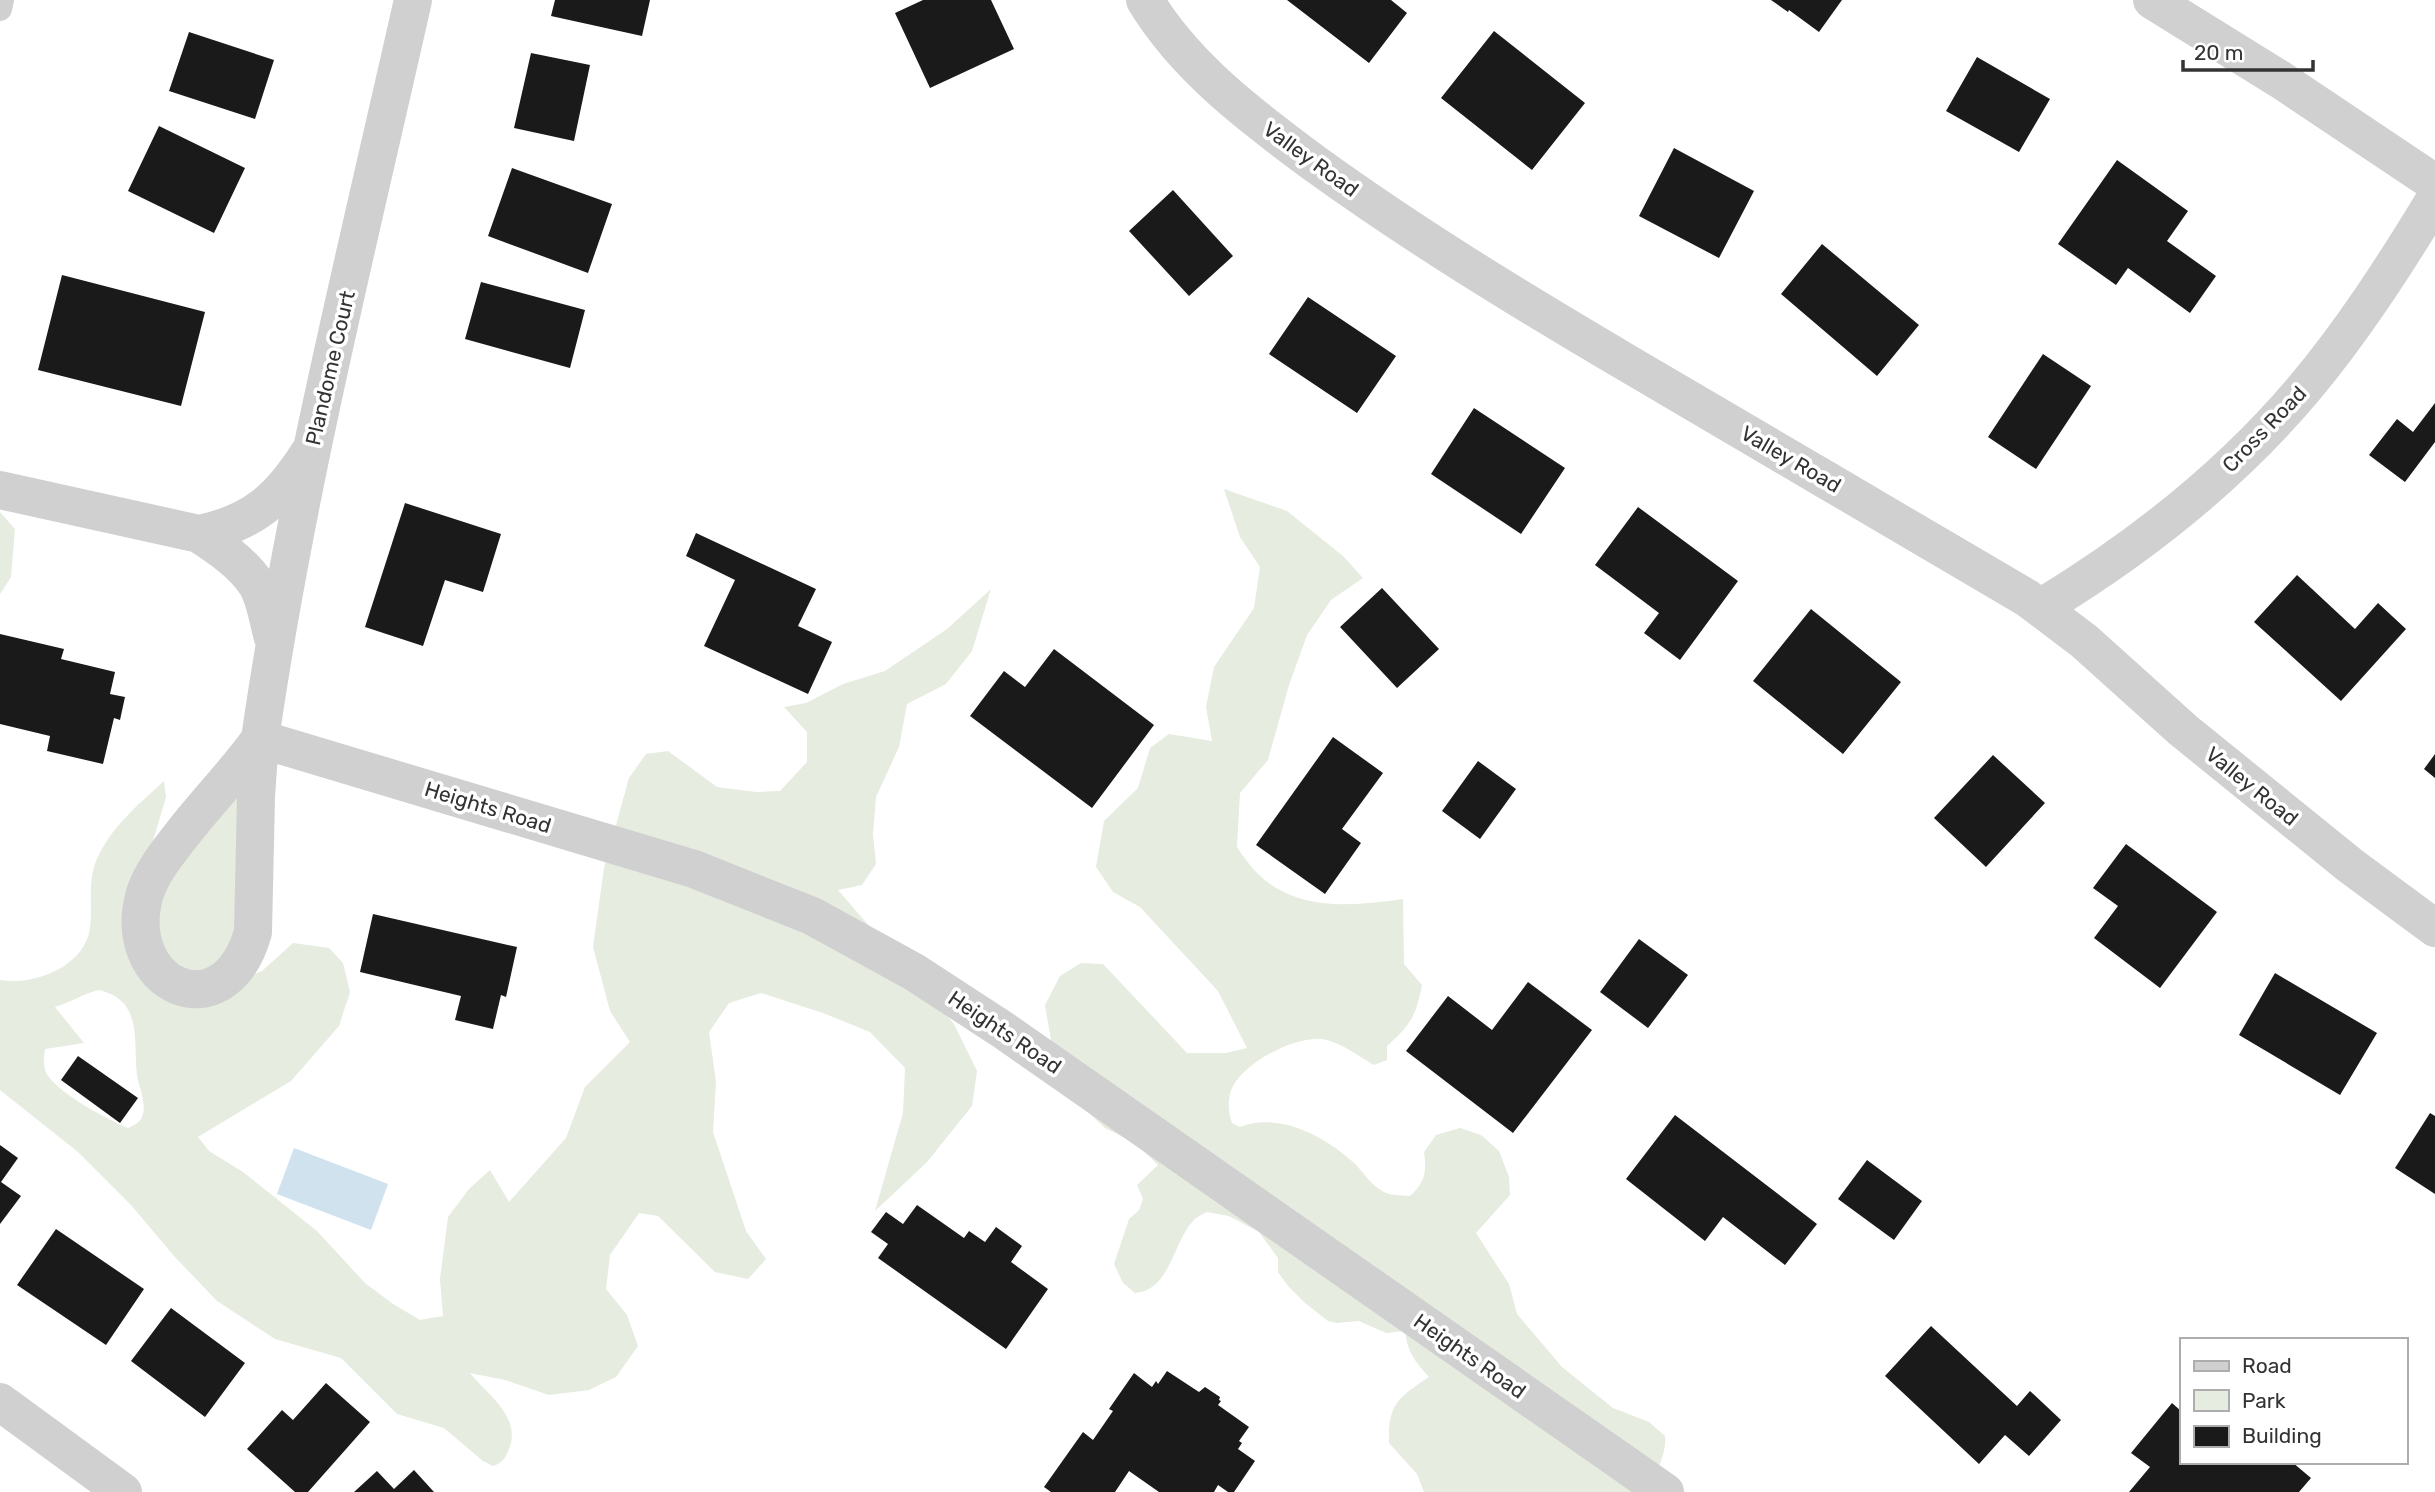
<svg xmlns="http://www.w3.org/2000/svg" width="2435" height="1492" viewBox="0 0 2435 1492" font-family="Rubik,sans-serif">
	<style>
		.green { fill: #e6ecdf; fill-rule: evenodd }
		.water { fill: #cfe2ee }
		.building { fill: #1a1a1a }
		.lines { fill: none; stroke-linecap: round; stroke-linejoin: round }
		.lane { stroke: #d0d0d0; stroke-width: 24 }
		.street { stroke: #d0d0d0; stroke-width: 38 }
		.labels { text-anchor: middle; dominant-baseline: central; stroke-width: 7; stroke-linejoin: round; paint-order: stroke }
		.street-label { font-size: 21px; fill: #333; stroke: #fff }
	</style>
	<rect width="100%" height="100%" fill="#fff"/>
	<path class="green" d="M1224,489L1287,511L1343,556L1363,578L1331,600L1307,635L1289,685L1268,760L1240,793L1237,847C1243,856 1250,866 1257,873C1296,912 1354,906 1403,899L1404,964L1422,985C1416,1017 1410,1025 1387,1046V1060L1374,1065C1358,1056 1338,1040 1320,1039C1293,1037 1246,1062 1233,1086C1227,1097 1228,1112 1232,1123L1240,1127C1280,1112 1324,1136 1353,1162C1364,1172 1370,1185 1384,1192C1391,1196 1402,1195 1410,1196C1425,1183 1427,1171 1424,1152L1436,1135L1460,1128L1481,1135L1499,1151L1509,1177L1510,1195L1476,1233L1509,1284L1517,1314L1562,1367L1613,1408L1649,1422L1665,1436C1667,1460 1652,1468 1657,1492H1424L1417,1474L1389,1443C1388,1405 1397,1398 1429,1377C1415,1362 1407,1351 1405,1331L1386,1333L1359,1321L1337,1323L1328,1321L1305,1303L1288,1286L1278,1272V1258L1259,1232L1229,1216L1207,1212C1203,1214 1196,1217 1193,1221C1173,1242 1170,1291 1135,1293L1123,1283L1114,1264L1129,1219L1139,1210L1143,1199L1137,1185L1158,1165L1135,1143L1105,1128L1091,1115L1052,1046L1045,1005L1060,976L1081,963L1103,964L1187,1053H1226L1247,1048L1218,991L1140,907L1113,892L1096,867L1104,821L1138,788L1150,748L1169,734L1212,741L1206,707L1214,667L1254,608L1260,567L1240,537Z
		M0,512L15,529L11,577L0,594Z
		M991,589L972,651L946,684L907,704L899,747L876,797L873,834L876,864L862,885L838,890L954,1024L977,1071L972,1106L927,1162L875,1211L903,1113L905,1068L870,1032L823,1013L761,993L729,1003L709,1032L716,1082L713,1132L746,1231L766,1259L748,1279L715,1272L658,1216L639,1213L610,1255L606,1289L627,1315L638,1346L616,1377L589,1390L549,1395L505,1380L470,1373C487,1394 520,1416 510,1446C507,1456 503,1463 493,1466L483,1461L444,1428L397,1414L341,1358L275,1339L217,1301L174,1256L131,1205L78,1152L0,1090V980C33,986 85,967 90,928C93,905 87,881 97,859C111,827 139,804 164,781L166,797L129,922L188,1002L262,971L293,943L329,948L343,963L350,992L339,1026L291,1081L198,1137L209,1151L243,1172L317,1231L365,1283L393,1304L420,1320L443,1316L440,1279L448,1217L469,1189L490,1170L509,1202L566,1138L585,1087L630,1042L610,1011L593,947L604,868L629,778L646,754L668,751L717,787L756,792L780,791L807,762V732L784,707L806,703L843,684L885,671L947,629ZM98,990C144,999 133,1043 137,1075C139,1087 146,1101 143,1114C141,1122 135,1125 128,1128C106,1119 62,1095 48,1076C42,1067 44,1058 45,1049L84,1043L55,1007C71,1002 83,994 98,990Z
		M243,763L248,951L175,986L146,890Z"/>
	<path class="water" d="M294,1148L388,1184L371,1230L277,1194Z"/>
	<path class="building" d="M555,0H650L642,36L551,16Z
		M923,0H991L1014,49L930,88L895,13Z
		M1287,0H1391L1407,13L1369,63Z
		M1771,0H1842L1819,32L1789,10L1788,12Z
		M1494,31L1585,103L1532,170L1441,98Z
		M189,32L274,60L255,119L169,91Z
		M531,53L590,65L574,141L514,128Z
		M1977,57L2050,99L2019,152L1946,111Z
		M159,126L245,168L214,233L128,191Z
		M1674,148L1754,191L1719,258L1639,216Z
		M2117,160L2188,211L2167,241L2216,276L2190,313L2128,268L2116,285L2058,244Z
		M512,168L612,204L588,273L488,236Z
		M1173,190L1233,256L1189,296L1129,231Z
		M1822,244L1919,325L1877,376L1781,294Z
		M62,275L205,312L181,406L38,370Z
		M481,282L585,310L570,368L465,339Z
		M1308,297L1396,356L1357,413L1269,354Z
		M2043,354L2091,386L2036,469L1988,437Z
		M2435,403V442L2405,482L2369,455L2397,419L2413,432Z
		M1474,408L1565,468L1521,534L1431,474Z
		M405,503L501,534L483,592L445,580L423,646L365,627Z
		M1638,507L1738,581L1680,660L1644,633L1659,613L1595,565Z
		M696,533L816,589L798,626L832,642L808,694L704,646L735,580L686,556Z
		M2297,575L2355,629L2378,603L2406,629L2341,701L2254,622Z
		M1382,588L1439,649L1397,688L1340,627Z
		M1811,609L1901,682L1843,754L1753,681Z
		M0,634L64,649L61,659L115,672L110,694L125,697L120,720L114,718L103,764L47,751L50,736L0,724Z
		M1054,649L1154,725L1092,808L970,716L1004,671L1025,687Z
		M1333,737L1383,773L1342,829L1361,843L1325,894L1256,845Z
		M2435,754V778L2424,769Z
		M1993,755L2045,803L1986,867L1934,818Z
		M1478,761L1516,789L1480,839L1442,811Z
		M2126,844L2217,912L2160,988L2094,938L2118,906L2093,888Z
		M373,914L517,947L506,997L501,995L493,1029L455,1020L461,996L360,972Z
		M1639,939L1688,975L1648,1028L1600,992Z
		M2275,973L2377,1033L2340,1095L2239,1035Z
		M1528,982L1592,1030L1513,1133L1406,1051L1448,996L1492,1030Z
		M78,1056L138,1098L120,1123L61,1080Z
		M2430,1113L2435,1116V1194L2395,1168Z
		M1675,1115L1817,1224L1785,1265L1723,1217L1705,1241L1626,1179Z
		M0,1145L18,1158L1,1182L21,1196L0,1224Z
		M1867,1160L1922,1201L1894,1240L1838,1199Z
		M917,1205L964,1238L969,1231L985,1242L996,1227L1022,1246L1011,1262L1048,1289L1006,1349L878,1258L888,1244L871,1232L886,1212L903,1224Z
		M56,1229L144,1289L106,1345L17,1285Z
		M171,1308L245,1363L205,1417L131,1361Z
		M1931,1326L2017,1406L2030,1391L2061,1420L2029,1456L2005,1435L1979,1464L1885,1376Z
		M1167,1371L1199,1392L1205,1387L1220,1397L1219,1400L1221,1401L1218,1405L1249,1427L1239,1441L1242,1443L1238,1449L1255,1461L1234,1492H1228L1218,1485L1214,1492H1159L1129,1471L1115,1492H1051L1044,1487L1083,1432L1093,1440L1113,1411L1109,1409L1134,1373L1152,1387L1156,1381L1158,1384Z
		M326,1383L370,1422L308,1492H295L247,1449L282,1410L293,1420Z
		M2172,1403L2181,1411V1462H2292L2311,1478L2299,1492H2129L2150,1467L2131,1453Z
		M414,1470L434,1492H354L377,1471L394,1489Z"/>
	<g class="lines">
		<path class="lane" d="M0,9L2,0"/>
		<path class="street" d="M413,0C358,245 296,490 260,739L694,869L812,916L914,972L1003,1030L1665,1492
			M1145,0C1185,67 1252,117 1314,163C1415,236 1520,300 1627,363C1760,441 1894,520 2027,598L2084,641L2183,730L2351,866L2435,928
			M2152,0L2281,80L2435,183
			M0,490L199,534C219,547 244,564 257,585C266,601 268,621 273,638
			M199,534C253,523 280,499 309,453
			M2040,608C2136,550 2229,477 2302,391C2352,332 2395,265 2435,199
			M260,739L256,797L253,932C224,1035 118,985 145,893C152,872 166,855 179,838C205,804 235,774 260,739Z
			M0,1402L123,1492"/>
	</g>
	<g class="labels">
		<g class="street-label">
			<text transform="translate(1311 159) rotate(36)">Valley Road</text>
			<text transform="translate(330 368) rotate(-77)">Plandome Court</text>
			<text transform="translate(2264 429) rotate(-46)">Cross Road</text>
			<text transform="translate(1791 459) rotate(30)">Valley Road</text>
			<text transform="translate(2252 786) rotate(39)">Valley Road</text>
			<text transform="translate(488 807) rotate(17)">Heights Road</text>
			<text transform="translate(1005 1032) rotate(34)">Heights Road</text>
			<text transform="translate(1470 1356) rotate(35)">Heights Road</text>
		</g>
	</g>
	<rect x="2180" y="1338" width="228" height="126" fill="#ffffff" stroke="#adadad" stroke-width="2"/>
	<rect x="2194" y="1361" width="35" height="10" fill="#d0d0d0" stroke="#adadad" stroke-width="2"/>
	<text x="2242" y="1373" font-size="21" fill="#333333">Road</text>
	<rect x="2194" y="1390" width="35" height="21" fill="#e6ecdf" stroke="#adadad" stroke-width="2"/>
	<text x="2242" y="1408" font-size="21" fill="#333333">Park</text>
	<rect x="2194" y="1426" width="35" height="21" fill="#1a1a1a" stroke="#adadad" stroke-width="2"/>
	<text x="2242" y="1443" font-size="21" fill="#333333">Building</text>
	<path d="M2183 60v10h130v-10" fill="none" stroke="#333333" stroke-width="3.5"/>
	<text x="2194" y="60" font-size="21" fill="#333333" stroke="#ffffff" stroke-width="5" paint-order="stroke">20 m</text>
</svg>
